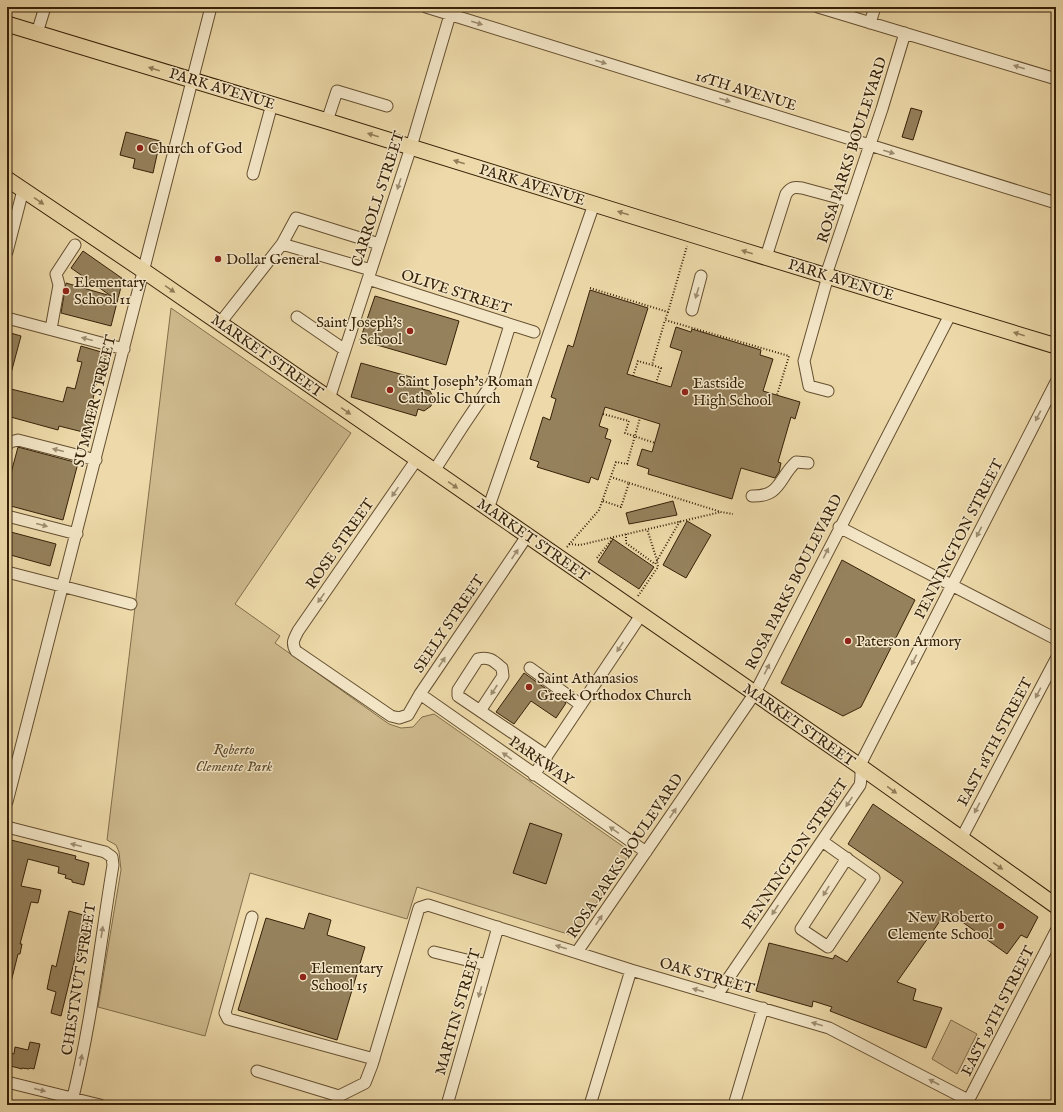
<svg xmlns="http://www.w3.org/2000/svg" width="1063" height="1112" viewBox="0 0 1063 1112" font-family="'IM FELL English',serif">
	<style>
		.green { fill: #ceba8e; stroke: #826e4b }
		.building { fill: #95815c; stroke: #362108 }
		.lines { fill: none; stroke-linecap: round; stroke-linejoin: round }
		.minor-casing { stroke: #644f30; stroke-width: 13 }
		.major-casing { stroke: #362108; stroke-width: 17 }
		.path { stroke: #362108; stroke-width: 2; stroke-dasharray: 1 2; stroke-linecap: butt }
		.minor { stroke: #f3e6c7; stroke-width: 11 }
		.major { stroke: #edd9a9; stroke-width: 15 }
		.oneway { fill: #9e8d71 }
		.oneway2 { fill: #927d58 }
		.poi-dot { fill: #8f2418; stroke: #f3e6c7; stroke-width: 1.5 }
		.labels { text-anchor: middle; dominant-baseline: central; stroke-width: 3; stroke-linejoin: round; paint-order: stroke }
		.street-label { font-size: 15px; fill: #362108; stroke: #f3e6c7 }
		.poi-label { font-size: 15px; fill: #362108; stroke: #f3e6c7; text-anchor: start }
		.park-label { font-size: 15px; font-style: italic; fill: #5c472a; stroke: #f3e6c7 }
	</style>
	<rect width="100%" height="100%" fill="#edd9a9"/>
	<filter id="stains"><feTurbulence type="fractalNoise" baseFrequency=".005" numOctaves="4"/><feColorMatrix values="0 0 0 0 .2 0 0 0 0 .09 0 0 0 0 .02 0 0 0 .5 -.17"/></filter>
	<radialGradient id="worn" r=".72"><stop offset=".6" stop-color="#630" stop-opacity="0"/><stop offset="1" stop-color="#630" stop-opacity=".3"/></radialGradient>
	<path class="green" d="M171,308L351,433L235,604L280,636L275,643L389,724L401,728L413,727L422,717L434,714L631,852L574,936L417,887L407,919L250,873L205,1036L98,1007L121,870L119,852L116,845L107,840Z
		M951,1020L977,1034L957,1074L932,1059Z"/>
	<path class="building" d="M911,108L922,111L913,140L902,137Z
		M126,132L160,141L153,173L133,168L135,159L120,155Z
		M83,251L123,279L111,326L61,313L66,283L111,296L71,268Z
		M590,290L648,308L627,374L671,387L682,351L670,347L676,327L691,332L692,329L761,350L760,355L773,359L763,391L800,402L795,419L791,417L778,462L781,463L779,472L775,478L741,468L732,499L648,474L649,469L637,465L642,449L652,452L660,424L605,407L599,426L608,429L605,438L611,440L598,480L591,477L589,483L537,467L539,462L530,459L543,417L550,420L556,399L551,397L568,345L573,347Z
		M375,296L459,321L446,365L360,340Z
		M7,332L21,336L10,377H7Z
		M81,346L108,354L101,380L97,379L91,409L93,410L87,433L59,426L58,430L7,416V388L63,402L67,387L75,389L82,362L77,361Z
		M361,363L425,381L422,389L430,391L433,397L431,406L424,411L418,409L416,416L351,397Z
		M18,447L78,463L63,520L7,505V488Z
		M673,501L677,515L629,524L626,513Z
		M687,521L711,535L686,578L663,565Z
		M7,531L56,544L50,566L7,554Z
		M613,539L654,567L639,589L598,562Z
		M842,560L915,600L861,707L843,716L781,683Z
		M524,673L566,703L556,718L531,701L514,724L496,712Z
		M873,804L1038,917L1027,938L1021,935L1007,954L947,911L897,982L916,989L913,1000L942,1008L926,1048L830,1011L832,1007L813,1001L812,1007L756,991L769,943L833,959L835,955L847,962L903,882L848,844Z
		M530,823L562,834L546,884L513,873Z
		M11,840L76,856L75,859L89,863L84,885L72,882V880L65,878L66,875L58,873L59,867L28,859L21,886L41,890L38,903L31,902L20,944H22L20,954H18L11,982L7,981V855Z
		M69,911L90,917L86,930L90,931L87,943L84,942L81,956L76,954L61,1016L51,1013L56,992L47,989L52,965L56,967Z
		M309,913L331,920L327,935L365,947L337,1040L238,1010L266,918L304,929Z
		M30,1042L40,1044L34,1069L30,1068L29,1069L22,1068V1069L7,1065V1052L14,1054L15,1047L28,1050Z"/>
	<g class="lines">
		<g class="minor-casing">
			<path id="minor" d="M426,7L1056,203
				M818,7L1056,79
				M870,23L875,7
				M37,33L45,7
				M327,121L337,91L387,106
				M253,174L272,104
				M282,244L371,270
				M7,252L23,190
				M766,257L786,194C791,187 794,187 802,188L850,201
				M826,275L882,109L905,33
				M368,279L534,332
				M692,310L701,276
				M297,317L345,350
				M7,318L124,349
				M220,323L282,244L296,218L379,244
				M51,329L59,285L56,274L75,245
				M828,391L809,386L804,361L828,276
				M329,399L411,147L452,8
				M7,445L10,442L18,440L96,460
				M417,459L298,631C294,639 291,643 296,651L391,716L399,718L408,715L420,694L527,536
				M434,471L463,426L492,383L510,325
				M752,496C781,497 779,477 796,462L808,463
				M488,509L594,204
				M7,516L77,534
				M839,527L1056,639
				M7,572L131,604
				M530,668L581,705
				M420,694L646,852
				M480,711L503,676L502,668C494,661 489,656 478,659L458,690V696L547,756
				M534,775L641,615
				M7,802L211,7
				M7,827L105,852L112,857L113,865C100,945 91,1027 71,1105
				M961,839L1056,659
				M822,841L874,878L828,947L801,929L847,858
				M252,917L225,1013L228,1019L374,1059
				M434,952L487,965
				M577,952L755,693L951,313
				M717,995L860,785C862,777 860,769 862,761L1056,382
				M257,1071L339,1096L365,1083L372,1065L419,908L428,905L631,970L829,1028L968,1100
				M7,1082L100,1105
				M447,1105L498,927
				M590,1105L631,970
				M734,1105L763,1008
				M966,1105L1056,931"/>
		</g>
		<g class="major-casing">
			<path id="major" d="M7,24L327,121L732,247L1056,346
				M7,179L144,271L417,459L861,767L1056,906"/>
		</g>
		<path class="path" d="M590,288L668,312L687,246
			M668,312L665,320L789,356L777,395
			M633,376L638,361L652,365
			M656,383L661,368L652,365L665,320
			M603,414L629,421L625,433L655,443
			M629,483L721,512L733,514
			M603,501L621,507L629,483L611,477
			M626,534V543L655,564L680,521
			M569,544L580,545L721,512
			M567,547L599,510L616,462L627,464L640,418
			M597,558L613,538
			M638,596L658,567L657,560L647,529"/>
		<use href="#minor" class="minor"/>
		<use href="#major" class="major"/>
	</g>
	<defs><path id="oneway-solid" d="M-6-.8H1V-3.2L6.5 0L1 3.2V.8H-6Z"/></defs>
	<g class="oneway">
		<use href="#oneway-solid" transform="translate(477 23) rotate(17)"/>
		<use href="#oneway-solid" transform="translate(601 62) rotate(17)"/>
		<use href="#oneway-solid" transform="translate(1019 67) rotate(-163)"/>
		<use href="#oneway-solid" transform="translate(725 100) rotate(17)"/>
		<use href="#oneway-solid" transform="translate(889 152) rotate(17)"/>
		<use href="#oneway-solid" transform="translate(399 184) rotate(108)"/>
		<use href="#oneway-solid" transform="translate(697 293) rotate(107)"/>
		<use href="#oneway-solid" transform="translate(87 339) rotate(-165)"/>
		<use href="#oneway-solid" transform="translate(1038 416) rotate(117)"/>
		<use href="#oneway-solid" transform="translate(58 450) rotate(-166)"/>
		<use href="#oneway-solid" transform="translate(395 492) rotate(125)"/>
		<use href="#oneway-solid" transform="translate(42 525) rotate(15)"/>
		<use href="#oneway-solid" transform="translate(979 532) rotate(117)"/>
		<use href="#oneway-solid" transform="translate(826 553) rotate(-63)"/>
		<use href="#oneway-solid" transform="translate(515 554) rotate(-56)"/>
		<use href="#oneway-solid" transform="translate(321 598) rotate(125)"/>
		<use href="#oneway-solid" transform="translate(620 647) rotate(124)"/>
		<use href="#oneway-solid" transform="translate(914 660) rotate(117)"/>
		<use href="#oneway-solid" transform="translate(442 662) rotate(-56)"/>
		<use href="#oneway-solid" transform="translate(767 669) rotate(-63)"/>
		<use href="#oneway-solid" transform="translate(494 690) rotate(123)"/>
		<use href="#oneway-solid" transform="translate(1038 693) rotate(118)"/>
		<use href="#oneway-solid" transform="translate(507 756) rotate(-145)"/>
		<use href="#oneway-solid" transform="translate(849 802) rotate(124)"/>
		<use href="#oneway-solid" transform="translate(977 808) rotate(118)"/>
		<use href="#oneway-solid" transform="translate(673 813) rotate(-56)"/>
		<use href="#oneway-solid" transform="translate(614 830) rotate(-145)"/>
		<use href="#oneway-solid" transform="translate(76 845) rotate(-166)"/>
		<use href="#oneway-solid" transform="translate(826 891) rotate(122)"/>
		<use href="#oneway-solid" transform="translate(775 910) rotate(124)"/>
		<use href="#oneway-solid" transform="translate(599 920) rotate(-56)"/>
		<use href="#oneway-solid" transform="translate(102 932) rotate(-81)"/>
		<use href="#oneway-solid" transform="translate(561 947) rotate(-163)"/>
		<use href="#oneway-solid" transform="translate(698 990) rotate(-164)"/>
		<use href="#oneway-solid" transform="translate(480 992) rotate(106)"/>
		<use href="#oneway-solid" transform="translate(817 1024) rotate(-164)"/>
		<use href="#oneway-solid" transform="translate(81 1060) rotate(-79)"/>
		<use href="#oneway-solid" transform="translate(934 1082) rotate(-152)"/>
		<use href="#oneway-solid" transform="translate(40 1090) rotate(14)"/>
	</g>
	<g class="oneway2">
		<use href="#oneway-solid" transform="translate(154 69) rotate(-163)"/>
		<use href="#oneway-solid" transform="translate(373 135) rotate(-163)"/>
		<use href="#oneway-solid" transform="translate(459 162) rotate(-163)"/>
		<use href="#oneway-solid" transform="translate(39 201) rotate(34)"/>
		<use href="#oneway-solid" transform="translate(623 213) rotate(-163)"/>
		<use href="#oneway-solid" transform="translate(747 252) rotate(-163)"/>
		<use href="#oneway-solid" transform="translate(170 289) rotate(34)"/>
		<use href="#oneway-solid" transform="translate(1019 334) rotate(-163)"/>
		<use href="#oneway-solid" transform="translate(346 411) rotate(35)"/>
		<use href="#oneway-solid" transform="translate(453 485) rotate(35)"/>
		<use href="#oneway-solid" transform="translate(892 790) rotate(36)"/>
		<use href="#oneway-solid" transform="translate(998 866) rotate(35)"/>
	</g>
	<g class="poi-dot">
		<circle cx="140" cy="148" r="4"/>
		<circle cx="218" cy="259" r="4"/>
		<circle cx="66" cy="291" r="4"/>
		<circle cx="410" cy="331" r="4"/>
		<circle cx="390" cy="390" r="4"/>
		<circle cx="685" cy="392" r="4"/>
		<circle cx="848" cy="641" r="4"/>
		<circle cx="529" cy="687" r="4"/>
		<circle cx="1001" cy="926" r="4"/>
		<circle cx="303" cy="977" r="4"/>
	</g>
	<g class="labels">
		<g class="street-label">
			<text transform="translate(222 89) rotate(17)">PARK AVENUE</text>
			<text transform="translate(746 91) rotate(17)">16TH AVENUE</text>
			<text transform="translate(852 150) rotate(-72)">ROSA PARKS BOULEVARD</text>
			<text transform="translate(532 185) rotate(17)">PARK AVENUE</text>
			<text transform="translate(378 199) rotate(-72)">CARROLL STREET</text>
			<text transform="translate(841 280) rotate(17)">PARK AVENUE</text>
			<text transform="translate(456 292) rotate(18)">OLIVE STREET</text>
			<text transform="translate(267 356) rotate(35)">MARKET STREET</text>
			<text transform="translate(95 401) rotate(-76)">SUMMER STREET</text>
			<text transform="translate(959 539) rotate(-63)">PENNINGTON STREET</text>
			<text transform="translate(533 540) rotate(35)">MARKET STREET</text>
			<text transform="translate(340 544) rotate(-55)">ROSE STREET</text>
			<text transform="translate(794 582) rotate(-63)">ROSA PARKS BOULEVARD</text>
			<text transform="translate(449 624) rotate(-56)">SEELY STREET</text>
			<text transform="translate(799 725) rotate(35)">MARKET STREET</text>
			<text transform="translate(995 742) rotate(-62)">EAST 18TH STREET</text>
			<text transform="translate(541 761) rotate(35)">PARKWAY</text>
			<text transform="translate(795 854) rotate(-56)">PENNINGTON STREET</text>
			<text transform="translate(625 856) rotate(-56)">ROSA PARKS BOULEVARD</text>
			<text transform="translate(707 976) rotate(16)">OAK STREET</text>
			<text transform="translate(79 979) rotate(-81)">CHESTNUT STREET</text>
			<text transform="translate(998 1011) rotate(-63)">EAST 19TH STREET</text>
			<text transform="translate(458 1012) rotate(-74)">MARTIN STREET</text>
		</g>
		<g class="poi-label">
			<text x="148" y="148">Church of God</text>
			<text x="226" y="259">Dollar General</text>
			<text x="74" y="282">Elementary<tspan x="74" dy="17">School 11</tspan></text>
			<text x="402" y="322" text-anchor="end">Saint Joseph's<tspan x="402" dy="17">School</tspan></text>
			<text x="398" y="381">Saint Joseph's Roman<tspan x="398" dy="17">Catholic Church</tspan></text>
			<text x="693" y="383">Eastside<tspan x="693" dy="17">High School</tspan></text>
			<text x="856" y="641">Paterson Armory</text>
			<text x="537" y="678">Saint Athanasios<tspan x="537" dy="17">Greek Orthodox Church</tspan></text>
			<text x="993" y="917" text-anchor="end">New Roberto<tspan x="993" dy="17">Clemente School</tspan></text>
			<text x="311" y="968">Elementary<tspan x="311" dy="17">School 15</tspan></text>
		</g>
		<g class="park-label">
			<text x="234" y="749">Roberto<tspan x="234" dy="17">Clemente Park</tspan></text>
		</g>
	</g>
	<rect width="1063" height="1112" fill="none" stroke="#edd9a9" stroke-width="24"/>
	<rect x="8" y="8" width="1047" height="1096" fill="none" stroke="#362108" stroke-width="2"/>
	<rect x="12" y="12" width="1039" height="1088" fill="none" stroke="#362108"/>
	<rect width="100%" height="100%" filter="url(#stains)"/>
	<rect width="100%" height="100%" fill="url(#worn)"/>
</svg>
